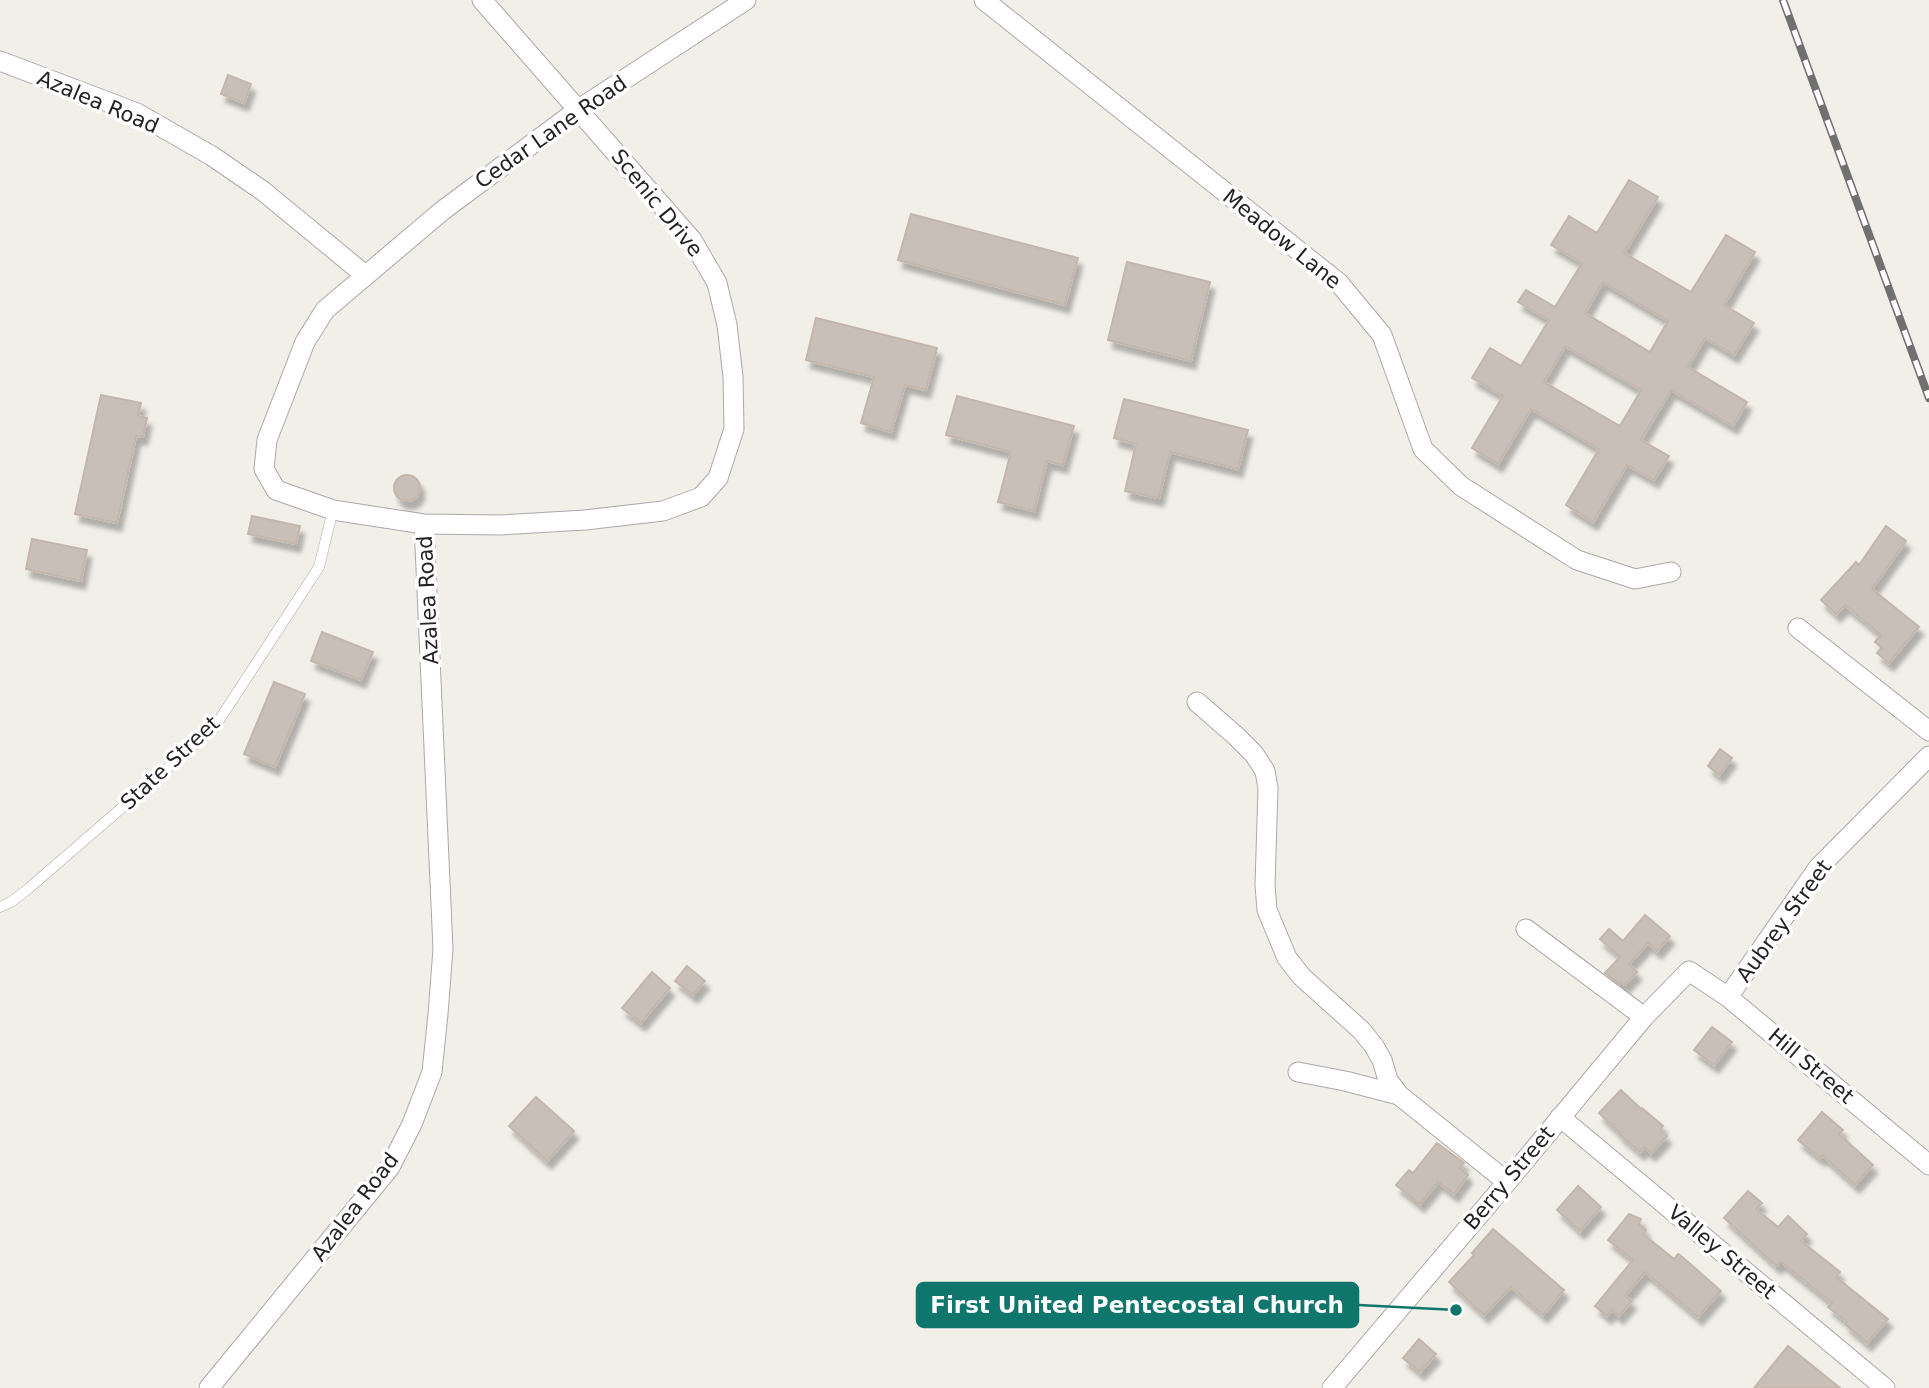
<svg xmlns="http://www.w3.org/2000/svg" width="1929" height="1388" viewBox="0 0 1929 1388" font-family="'DejaVu Sans',sans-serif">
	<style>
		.building { fill: #c7bfb8; stroke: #c4b6ab; stroke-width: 2; fill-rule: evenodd; filter: url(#shadow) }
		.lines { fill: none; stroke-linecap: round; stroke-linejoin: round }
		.lane-casing { stroke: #a9a9a9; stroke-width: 11 }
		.street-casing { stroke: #a9a9a9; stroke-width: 21 }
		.lane { stroke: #fff; stroke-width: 10 }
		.street { stroke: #fff; stroke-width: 19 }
		.rail-casing { stroke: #707070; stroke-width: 8 }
		.rail { stroke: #fff; stroke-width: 5; stroke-dasharray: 16; stroke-linecap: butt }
		.labels { text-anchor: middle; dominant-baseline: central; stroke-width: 7; stroke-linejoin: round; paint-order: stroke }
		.street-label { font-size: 21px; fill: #222; stroke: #fff }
		.leader { fill: none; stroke: #0f766e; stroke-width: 2.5 }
		.callout-dot { fill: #0f766e; stroke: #fff; stroke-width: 2.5 }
		.callout { fill: #0f766e; stroke: #0f766e; stroke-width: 2.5 }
		.callout-label { font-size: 23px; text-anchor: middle; font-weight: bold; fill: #fff }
	</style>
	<defs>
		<filter id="shadow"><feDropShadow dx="4.5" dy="8" stdDeviation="2" flood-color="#0004"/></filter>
	</defs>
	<rect width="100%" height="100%" fill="#f2efe9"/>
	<path class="building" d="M228,75L251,84L244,103L221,94Z
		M1629,180L1658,197L1624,253L1691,292L1726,235L1755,252L1724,305L1754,323L1734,355L1705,338L1688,367L1747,402L1733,426L1671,390L1641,440L1669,456L1654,480L1627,465L1593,522L1566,505L1599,449L1531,409L1498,464L1472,448L1503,396L1472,378L1490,348L1521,366L1549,320L1518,302L1526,290L1555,307L1582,263L1551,245L1569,216L1597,233ZM1603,282L1668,321L1650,352L1585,313ZM1565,346L1641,390L1620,426L1544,382Z
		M911,214L1078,258L1065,305L898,260Z
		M1127,262L1210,282L1191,361L1108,340Z
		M816,318L937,348L926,390L905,385L891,432L861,423L874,377L806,360Z
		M101,395L141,403L138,416L147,418L143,437L136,436L117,523L75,514Z
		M957,396L1074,426L1063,465L1047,461L1034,511L998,502L1011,452L946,435Z
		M1124,399L1248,430L1238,469L1170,452L1159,498L1125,491L1136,444L1114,438Z
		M394 488a13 13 0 1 1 26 0a13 13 0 1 1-26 0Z
		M252,516L300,526L296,544L248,534Z
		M1886,526L1906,541L1872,589L1919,627L1889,663L1877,653L1882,648L1875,642L1881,635L1845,605L1836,614L1821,600L1856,562L1859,565Z
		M32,539L87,550L81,581L26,569Z
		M322,632L373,652L361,680L311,661Z
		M274,682L305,694L275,767L244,754Z
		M1720,749L1732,758L1719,775L1708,766Z
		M1645,915L1670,936L1657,951L1648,943L1629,964L1637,972L1625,985L1621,982L1620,984L1605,973L1620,957L1600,939L1609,929L1623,941Z
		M687,966L705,981L693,995L675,981Z
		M652,972L670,988L641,1023L622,1008Z
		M1712,1027L1732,1042L1714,1065L1694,1050Z
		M1621,1090L1641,1109L1642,1108L1663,1126L1660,1130L1667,1136L1651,1153L1644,1147L1640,1152L1619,1134L1620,1133L1599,1113Z
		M536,1097L574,1131L547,1161L509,1126Z
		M1822,1112L1843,1130L1839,1134L1873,1165L1855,1185L1822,1155L1820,1158L1798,1140Z
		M1437,1143L1464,1163L1460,1168L1468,1175L1454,1194L1438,1182L1420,1204L1396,1185L1409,1170L1413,1173Z
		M1578,1186L1601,1207L1580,1231L1557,1210Z
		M1748,1191L1762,1203L1756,1209L1778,1227L1788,1216L1807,1234L1801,1241L1840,1272L1836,1277L1888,1319L1867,1343L1845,1324L1847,1322L1828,1307L1832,1303L1781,1262L1776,1266L1724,1218Z
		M1629,1214L1641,1219L1639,1224L1646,1230L1643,1234L1674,1259L1678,1254L1680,1255L1721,1291L1698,1317L1645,1272L1625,1296L1632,1301L1619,1316L1612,1310L1607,1316L1595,1306L1633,1260L1608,1240Z
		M1493,1229L1564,1290L1543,1315L1511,1287L1484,1315L1449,1282L1474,1255L1472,1253Z
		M1419,1339L1436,1354L1420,1372L1403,1358Z
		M1788,1346L1840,1388H1754Z"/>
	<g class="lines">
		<g class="lane-casing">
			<path id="lane" d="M0,907L11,902L28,889L214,728L319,567L333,510"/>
		</g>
		<g class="street-casing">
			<path id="street" d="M984,0L1339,283L1382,335L1423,449L1461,486L1577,560L1635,579L1671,572
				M0,61L137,113L212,156L263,191L365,275
				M424,524L500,525L585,520L663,511L701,497L718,478L734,429L733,377L727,325L717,283L692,240L482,0
				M1798,628L1929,731
				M1197,702L1236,736L1254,754L1265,771L1268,788L1265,885L1267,910L1287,958L1302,977L1361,1030L1374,1046L1382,1060L1388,1080L1399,1095L1507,1182
				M1526,929L1644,1017
				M1728,997L1818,868L1929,756
				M1298,1072L1345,1081L1399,1095
				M1560,1117L1885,1388
				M209,1388L390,1167L412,1124L432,1072L438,1014L443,949L424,524L333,510L276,490L264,469L267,440L305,342L325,310L442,211L579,109L746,0
				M1332,1388L1507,1182L1644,1017L1689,971L1728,997L1929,1165"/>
		</g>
		<use href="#lane" class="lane"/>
		<use href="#street" class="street"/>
		<g class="rail-casing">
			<path id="rail" d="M1783,0L1929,398"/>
		</g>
		<use href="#rail" class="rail"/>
	</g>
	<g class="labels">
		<g class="street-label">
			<text transform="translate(98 102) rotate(23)">Azalea Road</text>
			<text transform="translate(551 132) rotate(-35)">Cedar Lane Road</text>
			<text transform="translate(657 203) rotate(51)">Scenic Drive</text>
			<text transform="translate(1282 239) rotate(39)">Meadow Lane</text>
			<text transform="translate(428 600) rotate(-93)">Azalea Road</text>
			<text transform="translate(170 763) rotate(-43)">State Street</text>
			<text transform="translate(1784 921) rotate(-54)">Aubrey Street</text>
			<text transform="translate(1811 1066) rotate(40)">Hill Street</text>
			<text transform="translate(1509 1178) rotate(-50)">Berry Street</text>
			<text transform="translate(355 1207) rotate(-53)">Azalea Road</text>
			<text transform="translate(1722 1252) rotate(40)">Valley Street</text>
		</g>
	</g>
	<path class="leader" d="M1456 1310L1358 1305"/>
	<circle class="callout-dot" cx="1456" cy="1310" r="7"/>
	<rect class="callout" x="917" y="1283" width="441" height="44" rx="7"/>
	<g class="callout-label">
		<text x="1137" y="1313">First United Pentecostal Church</text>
	</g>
</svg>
